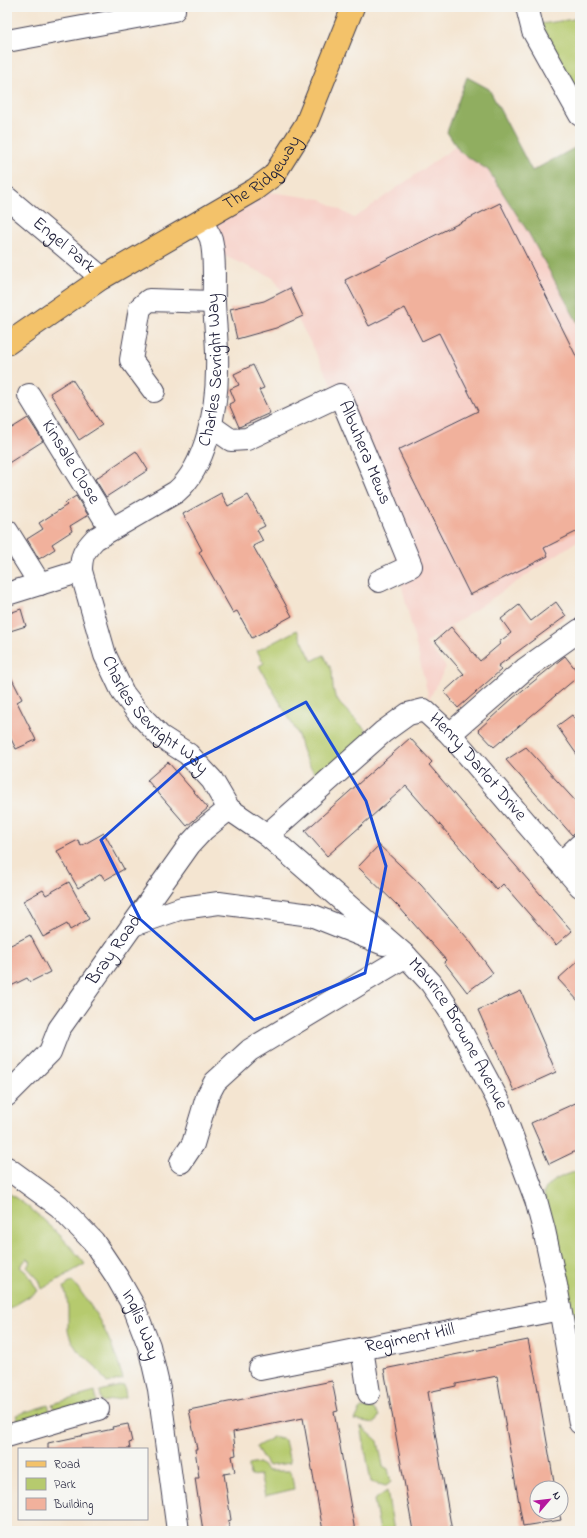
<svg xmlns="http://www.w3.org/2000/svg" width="587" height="1538" viewBox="0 0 587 1538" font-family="'Indie Flower',sans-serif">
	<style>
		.built { fill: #f7d1c9 }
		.green { fill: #b6ca6e; stroke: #6c7654 }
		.forest { fill: #90ae61; stroke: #59684e }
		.building { fill: #f1b19c }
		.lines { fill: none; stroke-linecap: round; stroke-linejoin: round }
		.minor-casing { stroke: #423f52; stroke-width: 24 }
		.major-casing { stroke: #423f52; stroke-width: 24 }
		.minor { stroke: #fff; stroke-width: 22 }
		.major { stroke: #f3c26a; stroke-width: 22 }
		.marked { fill: none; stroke: #1d4ed8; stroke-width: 3; stroke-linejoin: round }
		.labels { text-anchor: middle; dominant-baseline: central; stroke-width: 3.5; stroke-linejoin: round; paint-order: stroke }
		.street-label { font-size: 18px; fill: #22223b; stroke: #f6f6f2 }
	</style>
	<rect width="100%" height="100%" fill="#f6f6f2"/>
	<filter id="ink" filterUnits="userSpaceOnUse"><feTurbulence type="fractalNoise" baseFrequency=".025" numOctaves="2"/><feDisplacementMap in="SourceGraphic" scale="8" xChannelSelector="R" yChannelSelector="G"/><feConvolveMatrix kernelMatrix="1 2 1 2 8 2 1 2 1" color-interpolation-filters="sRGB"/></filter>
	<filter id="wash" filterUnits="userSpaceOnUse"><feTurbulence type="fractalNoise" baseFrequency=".012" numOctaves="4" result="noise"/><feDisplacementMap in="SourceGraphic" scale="16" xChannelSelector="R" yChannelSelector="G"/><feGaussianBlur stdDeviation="0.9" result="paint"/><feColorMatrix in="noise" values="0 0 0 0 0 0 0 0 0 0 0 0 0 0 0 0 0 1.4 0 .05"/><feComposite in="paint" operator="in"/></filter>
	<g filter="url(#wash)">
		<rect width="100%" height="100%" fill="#f4e5d1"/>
		<path class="built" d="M475,133L580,315V539L426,643L446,667L429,699L373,466L306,334L274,278L213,251L201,221L254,190L321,199L354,218Z"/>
		<path class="green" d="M580,18V97L541,24Z
			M297,630L312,661L324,655L332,671L333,688L335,696L340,704L365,729L366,734L318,777C307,764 301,751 298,734L259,666L264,663L257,651Z
			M580,1170V1378L544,1194C546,1179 568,1175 580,1170Z
			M7,1192C38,1212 62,1235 85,1264L42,1289L39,1280L27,1267L31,1262L27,1258L20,1267L28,1274L38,1291L7,1310Z
			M72,1281C97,1310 113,1343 123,1379L107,1383L94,1365L78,1351L72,1342L68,1331V1309L67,1298L64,1287Z
			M124,1385L126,1397L102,1402L100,1391Z
			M95,1392L97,1402L55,1412L52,1404Z
			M48,1405L51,1414L19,1423L16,1415Z
			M361,1408H373L379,1416L375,1423L355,1420Z
			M361,1426L378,1441L383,1466L388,1469L391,1482L386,1486L371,1482Z
			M273,1437L285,1440L290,1463L268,1466L256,1447Z
			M259,1463L268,1471H291L294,1489L265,1496L260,1475L250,1476L249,1465Z
			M387,1491L394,1531H380L374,1500Z"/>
		<path class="forest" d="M467,77L489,89L532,171L580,145V327L528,232L488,170L460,152L447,132Z"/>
		<g id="blocks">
			<path class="building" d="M500,203L580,364V530L544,548L548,556L470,595L398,450L478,411L439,333L422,341L405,308L369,326L345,280Z
				M290,288L303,316L276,328L237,339L230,309L264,301Z
				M253,365L264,388L259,390L270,413L239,427L229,404L235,401L230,389L239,385L234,374Z
				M72,379L102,425L79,440L50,393Z
				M28,418L43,441L7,464V431Z
				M136,451L148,470L106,497L95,479Z
				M221,493L228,506L248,495L265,526L257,530L263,541L253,546L292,616L252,638L237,611L233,613L199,552L202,550L183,514Z
				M76,496L88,515L70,526L72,531L52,544L55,549L39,559L27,539L43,529L39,523L67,505L65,503Z
				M556,602L566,616L498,666L501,670L458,708L444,692L464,674L435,641L451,627L480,661L500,644L499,642L511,633L501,619L519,605L531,621Z
				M21,609L26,626L7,632V614Z
				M565,656L580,675L494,747L478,730L513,698Z
				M7,669L22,699L17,702L36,740L16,749L7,731Z
				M572,715L580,727V759L557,726Z
				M410,738L432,762L429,765L572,931L556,945L503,884L497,890L406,786L327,856L305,831Z
				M526,747L580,806V828L572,835L506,760Z
				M168,762L208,808L187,826L147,780Z
				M104,833L124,869L105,880L101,874L78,888L57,851L78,840L81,846Z
				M379,845L421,885L469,940L493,973L467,992L444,962L446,960L420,931L399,907L358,867Z
				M69,882L89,919L70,930L67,924L43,937L23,901L43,890L46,895Z
				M30,935L50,972L30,982L27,978L7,988V947Z
				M580,959V1003L558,979Z
				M521,991L556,1072L514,1091L478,1010Z
				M580,1101V1149L549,1164L531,1123Z
				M528,1340L537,1385L555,1488H537V1512H559L561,1520L523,1526L497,1376L456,1384V1386L428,1392L452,1531H413L384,1369Z
				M332,1381L338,1411L334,1412L355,1531H323L303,1418L233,1432L236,1455L232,1456L235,1472L224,1474L231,1520L228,1521L230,1531H203L195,1478H199L195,1449H197L189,1410Z
				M128,1424L132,1442L129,1443L130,1449H48V1443L113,1429L112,1427Z"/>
		</g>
	</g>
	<g filter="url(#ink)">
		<use href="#blocks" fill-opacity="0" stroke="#423f52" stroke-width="1"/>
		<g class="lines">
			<g class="minor-casing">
				<g id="minor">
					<path d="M527,7L533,31L580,115"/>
					<path d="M7,41L174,10"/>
					<path id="s1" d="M7,198L102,278"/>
					<path d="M154,391L131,360L140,308L149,300L214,302"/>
					<path id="s2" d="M29,395L111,529"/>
					<path id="s3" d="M211,426L231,440L247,439L340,395L377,483L411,566L379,581"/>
					<path d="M7,531L40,584"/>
					<path id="s4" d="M81,571L105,655L123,693L140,715L160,736L188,754L212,780L229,809L267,835L406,956L431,983L452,1014L500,1104L536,1200L544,1230L556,1285L580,1423"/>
					<path id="s5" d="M7,594L81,571C81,555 84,551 95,539L176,492C206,467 217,408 217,370C218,347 215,325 214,303C213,282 216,260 211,239C209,233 204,227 201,221"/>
					<path d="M450,734L525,669L580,630"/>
					<path id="s6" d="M267,835L383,732L408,714L424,710L450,734L580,886"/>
					<path d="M561,863L580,845"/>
					<path d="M133,925L182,908L219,903L311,915L384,944"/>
					<path id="s7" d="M7,1095L50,1052L59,1029L190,844L203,830L229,809"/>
					<path d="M181,1162L193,1144L207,1097L215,1082L250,1050L406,956"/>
					<path id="s8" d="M7,1168L59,1206L93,1241L117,1277L134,1307L149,1346L159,1389L178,1531"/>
					<path d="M362,1349L369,1393"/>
					<path id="s9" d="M260,1369L560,1309"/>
					<path d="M7,1436L98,1409"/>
				</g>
			</g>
			<g class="major-casing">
				<g id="major">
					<path id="s10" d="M7,344L102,278L254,190L274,175L306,124L353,7"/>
				</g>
			</g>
			<use href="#minor" class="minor"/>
			<use href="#major" class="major"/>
		</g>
	</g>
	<path class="marked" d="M306,702L366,801L386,866L365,973L254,1020L140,919L101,840L185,765Z"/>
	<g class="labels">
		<g class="street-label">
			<text stroke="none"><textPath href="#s10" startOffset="309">The Ridgeway</textPath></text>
			<text stroke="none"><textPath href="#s1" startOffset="74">Engel Park</textPath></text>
			<text stroke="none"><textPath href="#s5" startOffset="339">Charles Sevright Way</textPath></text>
			<text stroke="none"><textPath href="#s3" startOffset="206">Albuhera Mews</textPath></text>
			<text stroke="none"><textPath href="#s2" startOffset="79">Kinsale Close</textPath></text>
			<text stroke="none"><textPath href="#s4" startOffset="167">Charles Sevright Way</textPath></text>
			<text stroke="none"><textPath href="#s6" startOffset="281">Henry Darlot Drive</textPath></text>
			<text stroke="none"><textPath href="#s7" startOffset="182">Bray Road</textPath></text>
			<text stroke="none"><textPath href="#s4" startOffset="613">Maurice Browne Avenue</textPath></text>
			<text stroke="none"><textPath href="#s8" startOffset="210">Inglis Way</textPath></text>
			<text stroke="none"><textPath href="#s9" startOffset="153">Regiment Hill</textPath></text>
		</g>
	</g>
	<rect width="587" height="1538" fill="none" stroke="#f6f6f2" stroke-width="24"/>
	<rect x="18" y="1448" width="130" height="72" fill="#f6f6f2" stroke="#a1a1a9"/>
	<rect x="26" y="1461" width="20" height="6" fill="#f3c26a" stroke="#a1a1a9"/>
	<text x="54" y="1468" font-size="12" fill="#22223b">Road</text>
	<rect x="26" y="1478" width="20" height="12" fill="#b6ca6e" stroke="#a1a1a9"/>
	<text x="54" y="1488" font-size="12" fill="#22223b">Park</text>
	<rect x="26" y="1498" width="20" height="12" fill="#f1b19c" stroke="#a1a1a9"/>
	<text x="54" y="1508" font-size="12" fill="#22223b">Building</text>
	<g transform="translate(549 1500) rotate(62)"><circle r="19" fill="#f6f6f2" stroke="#a1a1a9"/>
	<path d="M0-3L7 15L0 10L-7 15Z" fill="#b5179e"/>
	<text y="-6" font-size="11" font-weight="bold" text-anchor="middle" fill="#22223b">N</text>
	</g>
</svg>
